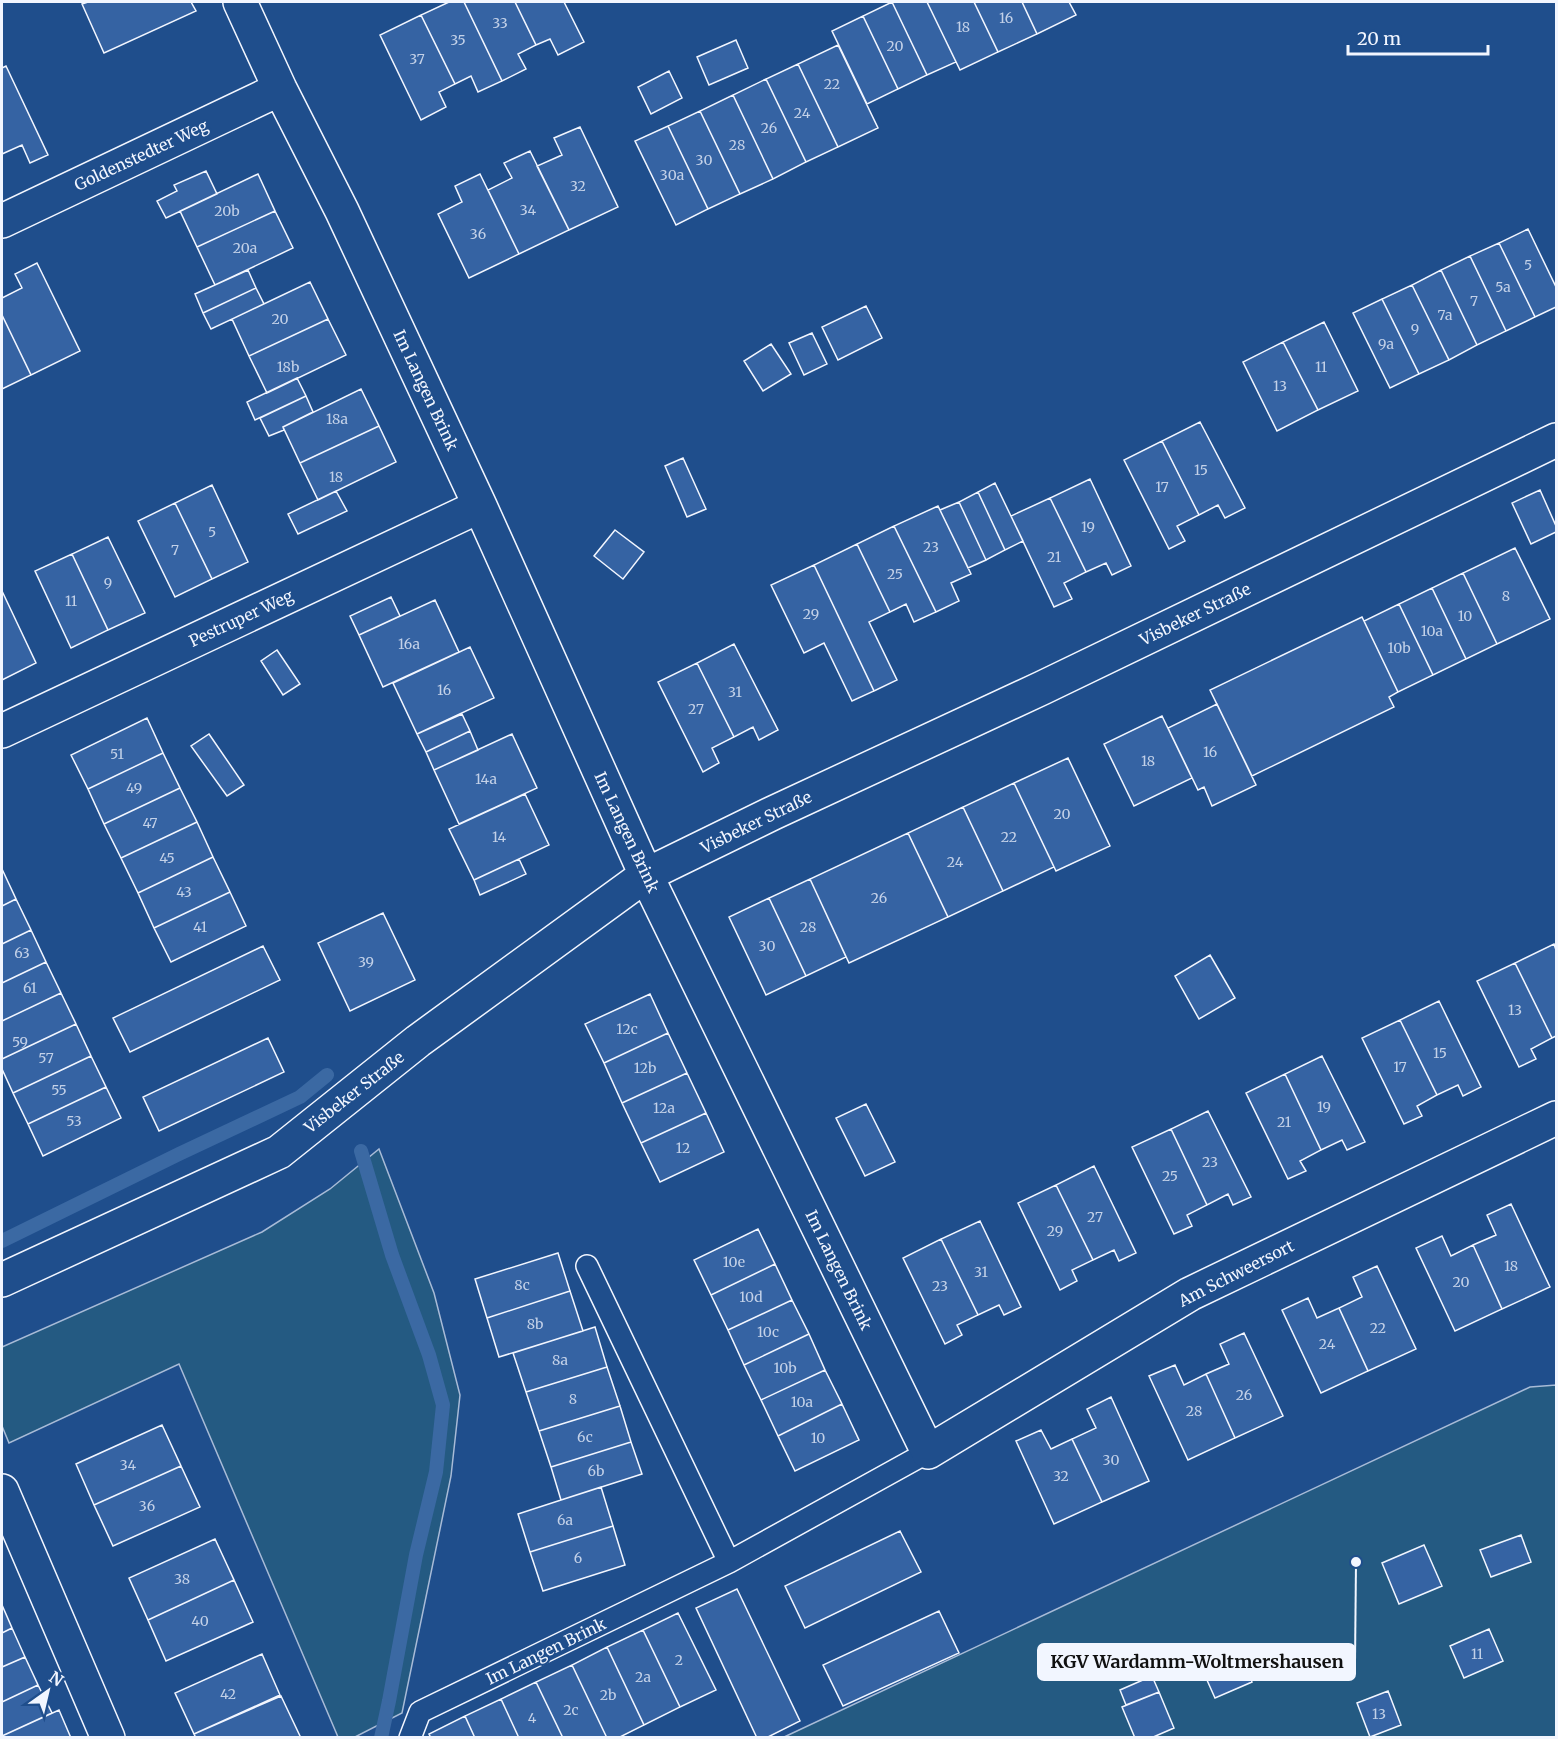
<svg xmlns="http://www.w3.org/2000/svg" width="1558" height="1739" viewBox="0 0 1558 1739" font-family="Merriweather,serif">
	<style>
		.green { fill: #245a82; stroke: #a8bbd7; stroke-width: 1.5 }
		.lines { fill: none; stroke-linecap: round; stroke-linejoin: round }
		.stream { stroke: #3b69a3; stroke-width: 14 }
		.building { fill: #3563a3; stroke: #f2f6ff; stroke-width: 1.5 }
		.service-casing { stroke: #f2f6ff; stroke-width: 24 }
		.minor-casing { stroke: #f2f6ff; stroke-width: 36 }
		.service { stroke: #1f4e8c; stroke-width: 21 }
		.minor { stroke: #1f4e8c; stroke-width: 33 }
		.labels { text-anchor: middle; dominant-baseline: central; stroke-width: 4.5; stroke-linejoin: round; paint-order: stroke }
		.number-label { font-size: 14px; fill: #c3d1e8 }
		.street-label { font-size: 16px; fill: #f2f6ff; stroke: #1f4e8c }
		.leader { fill: none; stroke: #f2f6ff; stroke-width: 2 }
		.callout-dot { fill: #f2f6ff; stroke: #1f4e8c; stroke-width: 2 }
		.callout { fill: #f2f6ff; stroke: #f2f6ff; stroke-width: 2 }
		.callout-label { font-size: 18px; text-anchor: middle; font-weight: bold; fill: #111 }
	</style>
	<rect width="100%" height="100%" fill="#1f4e8c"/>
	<path class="green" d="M379,1149L434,1293L460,1395L451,1476L402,1713L355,1737H338L179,1364L9,1443L2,1426V1347L262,1232L330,1189Z
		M1556,1385V1737L782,1738L1530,1387Z"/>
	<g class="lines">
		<path class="stream" d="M361,1151L392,1255L429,1355L443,1405L436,1472L416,1555L389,1701L381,1738
			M2,1241L179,1154L300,1097L327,1075"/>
	</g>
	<path class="building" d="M88,2H191L196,11L104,53L82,4Z
		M449,2H464L502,81L478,92L471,76L455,84L421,15Z
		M464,2H515L536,45L518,54L526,69L502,81Z
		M515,2H564L584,42L558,55L550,39L536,45Z
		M892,2H927L956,62L927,75Z
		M892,2L927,75L898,89L863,16Z
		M927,2H974L998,52L960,70Z
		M974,2H1022L1037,34L998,52Z
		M1022,2H1069L1076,15L1037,34Z
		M421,15L455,84L439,92L446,107L421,120L380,35Z
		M863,16L898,89L867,104L832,31Z
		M736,40L748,68L709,85L697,57Z
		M838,45L878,128L838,147L798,64Z
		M798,64L838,147L806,162L766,79Z
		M6,66L48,155L30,163L22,145L2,154V68Z
		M669,71L682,98L651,114L638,87Z
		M766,79L806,162L773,179L733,95Z
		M733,95L773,179L740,194L700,111Z
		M700,111L740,194L708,209L668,126Z
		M668,126L708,209L676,225L635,141Z
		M580,127L618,207L569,230L537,166L562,155L554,138Z
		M530,151L569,230L519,254L488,190L512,178L504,163Z
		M206,171L217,194L166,218L157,201L177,191L174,185Z
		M258,174L275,211L197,247L180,211Z
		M480,174L519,254L469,278L438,214L462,202L455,186Z
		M275,211L293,248L215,285L197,247Z
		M1528,229L1556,287V307L1535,317L1499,243Z
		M1499,243L1535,317L1506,331L1470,256Z
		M1470,256L1506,331L1477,345L1441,270Z
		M37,263L80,351L31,375L2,315V298L22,288L15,274Z
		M248,270L256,288L203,313L195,294Z
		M1441,270L1477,345L1449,360L1412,285Z
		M310,282L328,319L249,356L232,319Z
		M1412,285L1449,360L1419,374L1382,299Z
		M256,288L264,304L211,329L203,313Z
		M1382,299L1419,374L1390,388L1353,313Z
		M866,306L882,338L838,360L822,327Z
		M2,315L31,375L2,389Z
		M328,319L346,355L267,393L249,356Z
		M1324,322L1358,391L1318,410L1283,342Z
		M812,333L827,364L804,375L789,343Z
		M1283,342L1318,410L1277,431L1243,362Z
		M771,344L791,374L763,391L744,361Z
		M297,378L306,396L255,420L247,402Z
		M361,389L379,426L300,463L283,427Z
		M306,396L313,412L283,427L284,430L269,436L260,418Z
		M1200,422L1245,508L1225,518L1218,505L1199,515L1162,441Z
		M379,426L396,462L318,500L300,463Z
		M1162,441L1199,515L1177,526L1185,541L1169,549L1124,460Z
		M683,458L706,509L687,517L665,466Z
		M1090,479L1131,566L1112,575L1106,563L1086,572L1050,498Z
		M995,483L1023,541L1005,550L978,492Z
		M212,485L248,562L212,579L175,503Z
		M1540,490L1556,526V532L1531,544L1512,503Z
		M336,491L347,511L298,534L288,514Z
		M978,492L1005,550L986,560L959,502Z
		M1050,498L1086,572L1064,583L1072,599L1054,607L1011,516Z
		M959,502L986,560L968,568L940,510Z
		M175,503L212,579L175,597L138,521Z
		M938,506L971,574L951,583L959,601L936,612L894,526Z
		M894,526L936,612L914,622L906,604L890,612L857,544Z
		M615,530L644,552L623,579L594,556Z
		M108,537L145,613L108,630L72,554Z
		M857,544L890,612L869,622L897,680L874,691L814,565Z
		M1515,548L1550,619L1497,644L1463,573Z
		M72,554L108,630L71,648L35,571Z
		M814,565L874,691L852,701L824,643L804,653L771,585Z
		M1463,573L1497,644L1466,659L1432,588Z
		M1432,588L1466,659L1433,675L1399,604Z
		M2,591L36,663L2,680Z
		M391,597L400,616L359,635L350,616Z
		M435,600L459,652L383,687L359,635Z
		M1399,604L1433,675L1398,692L1364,621Z
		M1362,617L1398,692L1389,697L1394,707L1252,776L1210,690Z
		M734,644L778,730L759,740L753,727L734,737L697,663Z
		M470,647L494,698L417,734L393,683Z
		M277,650L300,684L283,695L261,661Z
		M697,663L734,737L712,748L719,763L703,772L658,682Z
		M1217,704L1256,785L1212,806L1204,787L1198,790L1168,728Z
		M462,714L470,731L426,752L417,734Z
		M1162,716L1192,778L1134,806L1104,744Z
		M147,718L163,753L88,789L71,755Z
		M470,731L478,750L434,770L426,752Z
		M209,734L244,785L227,796L191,746Z
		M512,734L537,788L459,824L434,770Z
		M163,753L180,788L104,824L88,789Z
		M1068,758L1110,846L1056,871L1014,783Z
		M1014,783L1054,867L1003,891L963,807Z
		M180,788L197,822L121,858L104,824Z
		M525,794L549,845L474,880L449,829Z
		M963,807L1003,891L948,917L908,833Z
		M197,822L213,857L138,893L121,858Z
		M908,833L948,917L849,963L810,879Z
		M213,857L230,892L154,928L138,893Z
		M519,859L526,874L480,895L474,880Z
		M2,869L16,899L2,906Z
		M810,879L846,957L806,976L769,898Z
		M230,892L246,926L171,962L154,928Z
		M769,898L806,976L766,995L729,917Z
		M16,899L31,930L2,944V906Z
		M383,913L415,980L350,1011L318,943Z
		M31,930L46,962L2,983V944Z
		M1554,944L1556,950V1036L1552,1038L1515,963Z
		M263,946L280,980L130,1052L113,1018Z
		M1210,955L1235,998L1199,1019L1175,976Z
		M46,962L61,993L2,1021V983Z
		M1515,963L1552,1038L1531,1049L1536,1059L1519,1067L1477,981Z
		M61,993L76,1024L2,1059V1021Z
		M650,994L668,1033L604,1063L585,1024Z
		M1439,1001L1481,1087L1463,1096L1458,1085L1437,1095L1400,1020Z
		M1400,1020L1437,1095L1417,1106L1422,1116L1404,1124L1362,1038Z
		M76,1024L91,1056L13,1093L2,1069V1059Z
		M668,1033L687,1073L622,1103L604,1063Z
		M268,1038L284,1072L159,1131L143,1097Z
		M91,1056L106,1087L28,1124L13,1093Z
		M1322,1056L1365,1142L1347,1150L1342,1140L1321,1150L1285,1074Z
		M687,1073L706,1113L641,1143L622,1103Z
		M1285,1074L1321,1150L1300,1161L1306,1171L1288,1179L1246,1093Z
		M106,1087L121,1118L43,1156L28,1124Z
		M866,1104L895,1162L865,1176L836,1118Z
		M1208,1111L1251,1197L1233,1205L1228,1194L1207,1205L1171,1129Z
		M706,1113L724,1152L660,1182L641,1143Z
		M1171,1129L1207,1205L1187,1215L1192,1226L1174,1234L1132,1147Z
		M1094,1166L1136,1253L1119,1261L1114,1250L1093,1260L1056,1185Z
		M1056,1185L1093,1260L1072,1270L1077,1281L1060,1290L1018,1203Z
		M1511,1204L1550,1287L1502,1309L1473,1245L1496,1235L1487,1215Z
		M980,1221L1021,1307L1004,1315L999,1305L978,1315L941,1239Z
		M758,1229L775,1264L711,1295L694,1260Z
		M1442,1236L1451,1256L1473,1245L1502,1309L1455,1331L1416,1248Z
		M941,1239L978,1315L957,1325L962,1335L945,1344L903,1258Z
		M558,1253L570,1291L487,1318L475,1279Z
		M775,1264L792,1300L728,1330L711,1295Z
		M1377,1266L1416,1349L1368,1371L1339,1308L1362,1297L1353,1277Z
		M570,1291L583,1331L499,1357L487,1318Z
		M1308,1298L1317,1318L1339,1308L1368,1371L1321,1393L1282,1310Z
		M792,1300L809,1334L744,1365L728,1330Z
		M595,1327L607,1367L526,1392L513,1353Z
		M1244,1333L1283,1416L1235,1438L1206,1374L1229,1364L1220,1344Z
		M809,1334L825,1370L761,1400L744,1365Z
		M1175,1365L1184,1385L1206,1374L1235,1438L1188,1460L1149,1376Z
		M607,1367L620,1406L539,1431L526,1392Z
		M825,1370L842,1404L778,1436L761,1400Z
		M1111,1397L1149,1481L1102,1502L1072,1439L1096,1428L1087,1409Z
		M842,1404L859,1440L795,1471L778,1436Z
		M620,1406L631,1442L551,1467L539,1431Z
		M162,1425L181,1466L94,1505L76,1464Z
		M1041,1430L1051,1449L1072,1439L1102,1502L1054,1524L1016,1441Z
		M631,1442L642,1474L561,1500L551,1467Z
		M181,1466L200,1507L113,1546L94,1505Z
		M601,1487L613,1526L530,1552L518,1514Z
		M613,1526L625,1565L543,1591L530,1552Z
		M900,1531L921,1572L805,1628L785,1586Z
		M1521,1535L1531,1562L1491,1577L1480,1550Z
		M215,1539L234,1580L148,1620L129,1578Z
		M1424,1545L1442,1586L1399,1604L1382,1563Z
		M234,1580L253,1622L166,1661L148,1620Z
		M737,1589L800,1721L766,1738H757L696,1608Z
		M2,1605L12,1628L2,1633Z
		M939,1611L959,1653L843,1706L823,1665Z
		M678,1613L716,1690L680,1707L643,1630Z
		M12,1628L25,1657L2,1667V1633Z
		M1489,1629L1503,1661L1464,1678L1450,1646Z
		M643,1630L680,1707L644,1725L607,1647Z
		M1236,1644L1252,1682L1215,1698L1198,1660Z
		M607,1647L644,1725L618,1738H607L572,1665Z
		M262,1654L280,1695L194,1734L175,1693Z
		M25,1657L38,1685L2,1702V1667Z
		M572,1665L607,1738H563L536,1682Z
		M1152,1676L1159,1692L1126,1705L1120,1690Z
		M536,1682L563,1738H519L501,1699Z
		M38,1685L52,1713L2,1736V1702Z
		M1388,1691L1401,1725L1370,1737L1357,1703Z
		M1159,1692L1174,1728L1151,1738H1135L1122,1707Z
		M281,1696L300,1736L297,1738H196L194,1734Z
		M501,1699L519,1738H475L465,1716Z
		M59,1710L71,1738H2V1736Z
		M465,1716L475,1738H431L429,1734Z"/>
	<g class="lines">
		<g class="service-casing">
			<path id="service" d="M587,1266L729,1562
				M410,1738L420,1712L729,1562L928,1452"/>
		</g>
		<g class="minor-casing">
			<path id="minor" d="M240,2L280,89L342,211L480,506L646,875L928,1452L1190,1294L1556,1118
				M2,221L280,89
				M2,731L480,506
				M2,1280L279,1152L418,1041L646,875L773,813L1042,688L1556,440
				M2,1491L108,1738"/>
		</g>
		<use href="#service" class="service"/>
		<use href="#minor" class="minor"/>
	</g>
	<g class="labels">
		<g class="number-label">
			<text x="1006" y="18">16</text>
			<text x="500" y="23">33</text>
			<text x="963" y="27">18</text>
			<text x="458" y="40">35</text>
			<text x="895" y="46">20</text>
			<text x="417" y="59">37</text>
			<text x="832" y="84">22</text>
			<text x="802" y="113">24</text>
			<text x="769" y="128">26</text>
			<text x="737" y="145">28</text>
			<text x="704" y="160">30</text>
			<text x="672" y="175">30a</text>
			<text x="578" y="186">32</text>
			<text x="528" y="210">34</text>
			<text x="227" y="211">20b</text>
			<text x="478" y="234">36</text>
			<text x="245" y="248">20a</text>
			<text x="1528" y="265">5</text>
			<text x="1503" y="287">5a</text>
			<text x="1474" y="301">7</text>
			<text x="1445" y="315">7a</text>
			<text x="280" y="319">20</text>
			<text x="1415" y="329">9</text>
			<text x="1386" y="344">9a</text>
			<text x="288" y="367">18b</text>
			<text x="1321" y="367">11</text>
			<text x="1280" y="386">13</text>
			<text x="337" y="419">18a</text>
			<text x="1201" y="470">15</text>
			<text x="336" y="477">18</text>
			<text x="1162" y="487">17</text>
			<text x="1088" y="527">19</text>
			<text x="212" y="532">5</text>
			<text x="931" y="547">23</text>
			<text x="175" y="550">7</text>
			<text x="1054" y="557">21</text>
			<text x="895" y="574">25</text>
			<text x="108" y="583">9</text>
			<text x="1506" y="596">8</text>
			<text x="71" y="601">11</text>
			<text x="811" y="614">29</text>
			<text x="1465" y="616">10</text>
			<text x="1432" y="631">10a</text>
			<text x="409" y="644">16a</text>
			<text x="1399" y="648">10b</text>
			<text x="444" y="690">16</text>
			<text x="735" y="692">31</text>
			<text x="696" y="709">27</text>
			<text x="1210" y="752">16</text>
			<text x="117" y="754">51</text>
			<text x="1148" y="761">18</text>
			<text x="486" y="779">14a</text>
			<text x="134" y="788">49</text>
			<text x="1062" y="814">20</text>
			<text x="150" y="823">47</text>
			<text x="499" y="837">14</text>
			<text x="1009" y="837">22</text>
			<text x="167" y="858">45</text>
			<text x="955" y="862">24</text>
			<text x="184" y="892">43</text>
			<text x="879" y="898">26</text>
			<text x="200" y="927">41</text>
			<text x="808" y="927">28</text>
			<text x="767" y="946">30</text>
			<text x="22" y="953">63</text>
			<text x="366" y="962">39</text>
			<text x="30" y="988">61</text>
			<text x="1515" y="1010">13</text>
			<text x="627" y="1029">12c</text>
			<text x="20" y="1042">59</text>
			<text x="1440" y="1053">15</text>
			<text x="46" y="1058">57</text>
			<text x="1400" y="1067">17</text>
			<text x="645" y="1068">12b</text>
			<text x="59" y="1090">55</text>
			<text x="1324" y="1107">19</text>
			<text x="664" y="1108">12a</text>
			<text x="74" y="1121">53</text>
			<text x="1284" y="1122">21</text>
			<text x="683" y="1148">12</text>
			<text x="1210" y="1162">23</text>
			<text x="1170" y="1176">25</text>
			<text x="1095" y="1217">27</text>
			<text x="1055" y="1231">29</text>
			<text x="734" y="1262">10e</text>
			<text x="1511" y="1266">18</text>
			<text x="981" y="1272">31</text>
			<text x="1461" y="1282">20</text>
			<text x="522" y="1285">8c</text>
			<text x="940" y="1286">23</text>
			<text x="751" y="1297">10d</text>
			<text x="535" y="1324">8b</text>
			<text x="1378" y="1328">22</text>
			<text x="768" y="1332">10c</text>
			<text x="1327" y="1344">24</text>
			<text x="560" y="1360">8a</text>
			<text x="785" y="1368">10b</text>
			<text x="1244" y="1395">26</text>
			<text x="573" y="1399">8</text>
			<text x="802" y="1402">10a</text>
			<text x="1194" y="1411">28</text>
			<text x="585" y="1437">6c</text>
			<text x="818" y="1438">10</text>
			<text x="1111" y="1460">30</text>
			<text x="128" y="1465">34</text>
			<text x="596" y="1471">6b</text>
			<text x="1061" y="1476">32</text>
			<text x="147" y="1506">36</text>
			<text x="565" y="1520">6a</text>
			<text x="578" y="1558">6</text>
			<text x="182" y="1579">38</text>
			<text x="200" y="1621">40</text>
			<text x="1477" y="1654">11</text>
			<text x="679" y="1660">2</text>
			<text x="643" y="1677">2a</text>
			<text x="228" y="1694">42</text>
			<text x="608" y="1695">2b</text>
			<text x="571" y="1710">2c</text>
			<text x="1379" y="1714">13</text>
			<text x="532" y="1718">4</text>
		</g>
		<g class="street-label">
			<text transform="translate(141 155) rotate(-25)">Goldenstedter Weg</text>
			<text transform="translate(426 390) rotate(65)">Im Langen Brink</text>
			<text transform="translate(1195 614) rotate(-26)">Visbeker Straße</text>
			<text transform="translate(241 618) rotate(-25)">Pestruper Weg</text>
			<text transform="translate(756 822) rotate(-26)">Visbeker Straße</text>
			<text transform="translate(627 832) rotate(65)">Im Langen Brink</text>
			<text transform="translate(354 1092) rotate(-38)">Visbeker Straße</text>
			<text transform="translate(839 1270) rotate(64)">Im Langen Brink</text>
			<text transform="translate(1236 1273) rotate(-27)">Am Schweersort</text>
			<text transform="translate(546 1651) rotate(-26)">Im Langen Brink</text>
		</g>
	</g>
	<path class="leader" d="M1356 1562L1355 1662"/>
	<circle class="callout-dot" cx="1356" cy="1562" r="6"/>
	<rect class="callout" x="1038" y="1644" width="317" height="36" rx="6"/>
	<g class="callout-label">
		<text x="1197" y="1668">KGV Wardamm-Woltmershausen</text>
	</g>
	<rect width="1558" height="1739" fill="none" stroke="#f2f6ff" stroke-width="6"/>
	<g transform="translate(48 1691) rotate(34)" stroke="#1f4e8c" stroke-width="4.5" paint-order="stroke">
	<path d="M0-4.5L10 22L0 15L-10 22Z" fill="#f2f6ff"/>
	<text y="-9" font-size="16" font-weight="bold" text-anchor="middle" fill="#f2f6ff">N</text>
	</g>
	<path d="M1348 45v9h140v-9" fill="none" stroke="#f2f6ff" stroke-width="3"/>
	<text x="1357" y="45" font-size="18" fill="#f2f6ff" stroke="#1f4e8c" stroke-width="4.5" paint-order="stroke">20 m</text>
</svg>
